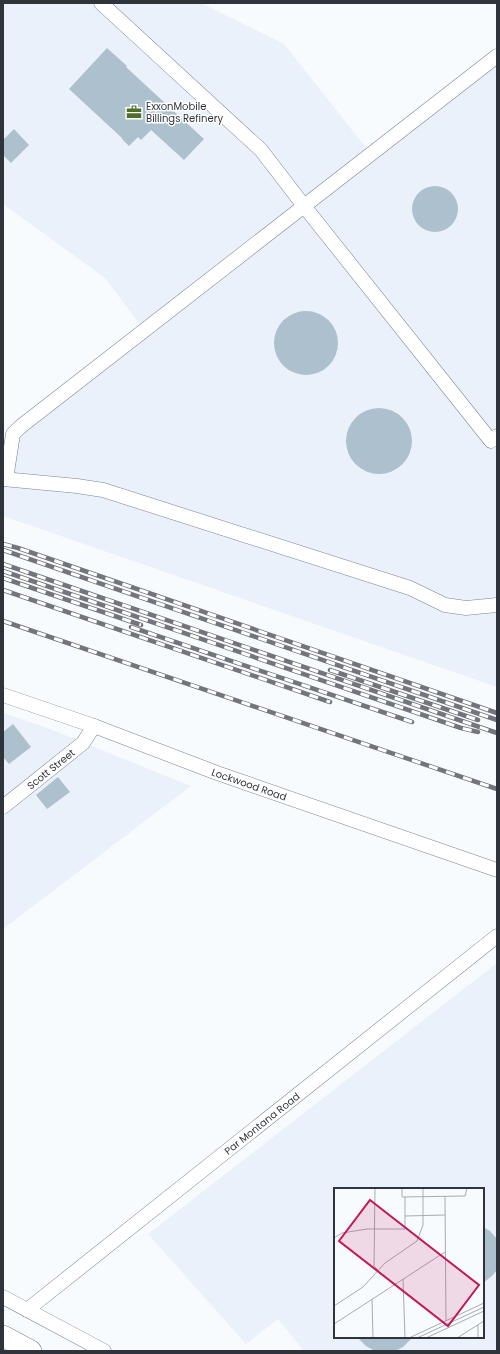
<svg xmlns="http://www.w3.org/2000/svg" width="500" height="1354" viewBox="0 0 500 1354" font-family="Poppins,sans-serif">
	<style>
		.built { fill: #eaf1fb; fill-rule: evenodd }
		.building { fill: #acc1cd }
		.lines { fill: none; stroke-linecap: round; stroke-linejoin: round }
		.minor-casing { stroke: #798595; stroke-width: 15 }
		.highway-casing { stroke: #798595; stroke-width: 22 }
		.minor { stroke: #fff; stroke-width: 14 }
		.highway { stroke: #fff; stroke-width: 21 }
		.rail-casing { stroke: #72767c; stroke-width: 4.5 }
		.rail { stroke: #fff; stroke-width: 3; stroke-dasharray: 9; stroke-linecap: butt }
		.labels { text-anchor: middle; dominant-baseline: central; stroke-width: 3; stroke-linejoin: round; paint-order: stroke }
		.poi-label { font-size: 10px; fill: #2f343b; stroke: #fff; text-anchor: start }
		.street-label { font-size: 10px; fill: #2f343b; stroke: #fff }
		.inset-road { fill: none; stroke: #a8abb0; stroke-width: 1 }
		.view { fill: #c2185b; fill-opacity: 0.15; stroke: #c2185b; stroke-width: 2 }
		.inset-edge { fill: none; stroke: #2f343b; stroke-width: 2 }
	</style>
	<rect width="100%" height="100%" fill="#f8fbfe"/>
	<path class="built" d="M3,3H201L284,44L367,149L497,47V687L3,516V474L8,438L141,326L105,278L3,204Z
		M3,713L50,729L191,786L3,929Z
		M497,963V1351H304L278,1319L246,1344L148,1234ZM335,1189H483V1337H335Z"/>
	<path class="building" d="M107,48L127,66L126,67L204,139L184,160L151,130L141,140L138,137L129,146L122,139V138L69,89Z
		M14,129L29,145L11,163L3,155V140Z
		M412 209a23 23 0 1 1 46 0a23 23 0 1 1-46 0Z
		M274 343a32 32 0 1 1 64 0a32 32 0 1 1-64 0Z
		M346 441a33 33 0 1 1 66 0a33 33 0 1 1-66 0Z
		M13,724L31,747L9,764L3,757V732Z
		M58,777L70,792L47,809L36,795Z
		M483,1227L490,1231L497,1239V1270L492,1276L483,1283Z
		M357,1337H413L403,1347L395,1351H375L366,1346Z"/>
	<g class="lines">
		<g class="minor-casing">
			<g id="minor">
				<path d="M101,3L261,150L304,206L491,441L497,436"/>
				<path d="M3,479L77,486L103,490L410,588L445,605L466,608L497,605"/>
				<path d="M6,479L13,434L20,427L497,56"/>
				<path id="s1" d="M3,695L94,726L217,773L497,870"/>
				<path id="s2" d="M3,807L83,743L94,726"/>
				<path d="M3,1297L104,1351"/>
				<path id="s3" d="M27,1310L497,936"/>
			</g>
		</g>
		<g class="highway-casing">
			<path id="highway" d="M3,1336L31,1351"/>
		</g>
		<use href="#minor" class="minor"/>
		<use href="#highway" class="highway"/>
		<g class="rail-casing">
			<path id="rail" d="M3,544L18,548L497,713
				M3,550L497,720
				M3,564L497,733
				M3,571L461,728L478,732
				M3,578L141,625
				M3,590L330,702
				M3,621L497,789
				M131,627L412,722
				M330,670L478,720"/>
		</g>
		<use href="#rail" class="rail"/>
	</g>
	<defs>
		<g id="office-bare" transform="scale(1.2)"><path d="M-6-3h4V-5.5h4V-3h4V5H-6ZM-1-4.5V-3h2v-1.5ZM-6 0V1H6V0Z" fill="#4c6e26" stroke="#fff" stroke-width="2.5" paint-order="stroke"/></g>
	</defs>
	<g fill-rule="evenodd">
		<use href="#office-bare" x="134" y="112"/>
	</g>
	<g class="labels">
		<g class="poi-label">
			<text x="146" y="106">ExxonMobile<tspan x="146" dy="12">Billings Refinery</tspan></text>
		</g>
		<g class="street-label">
			<text stroke="none"><textPath href="#s2" startOffset="61">Scott Street</textPath></text>
			<text stroke="none"><textPath href="#s1" startOffset="262">Lockwood Road</textPath></text>
			<text stroke="none"><textPath href="#s3" startOffset="300">Par Montana Road</textPath></text>
		</g>
	</g>
	<g transform="translate(334 1188)">
		<rect width="150" height="150" fill="#f8fbfe"/>
		<path class="inset-road" d="M41,0L40,78L44,82M68,0V9L131,8L133,0M111,9L112,133M71,28V9M0,50L8,45L33,41H71V28L111,27M69,91L71,150M38,111L39,150M0,118L29,99L51,75L83,53L89,37V0M0,136L111,64M144,137V150M75,150L150,115M83,150L150,119M92,150L150,123M123,150L150,133"/>
		<path class="view" d="M36,12L145,97L114,138L5,53Z"/>
		<rect width="150" height="150" class="inset-edge"/>
	</g>
	<rect width="500" height="1354" fill="none" stroke="#2f343b" stroke-width="8"/>
</svg>
